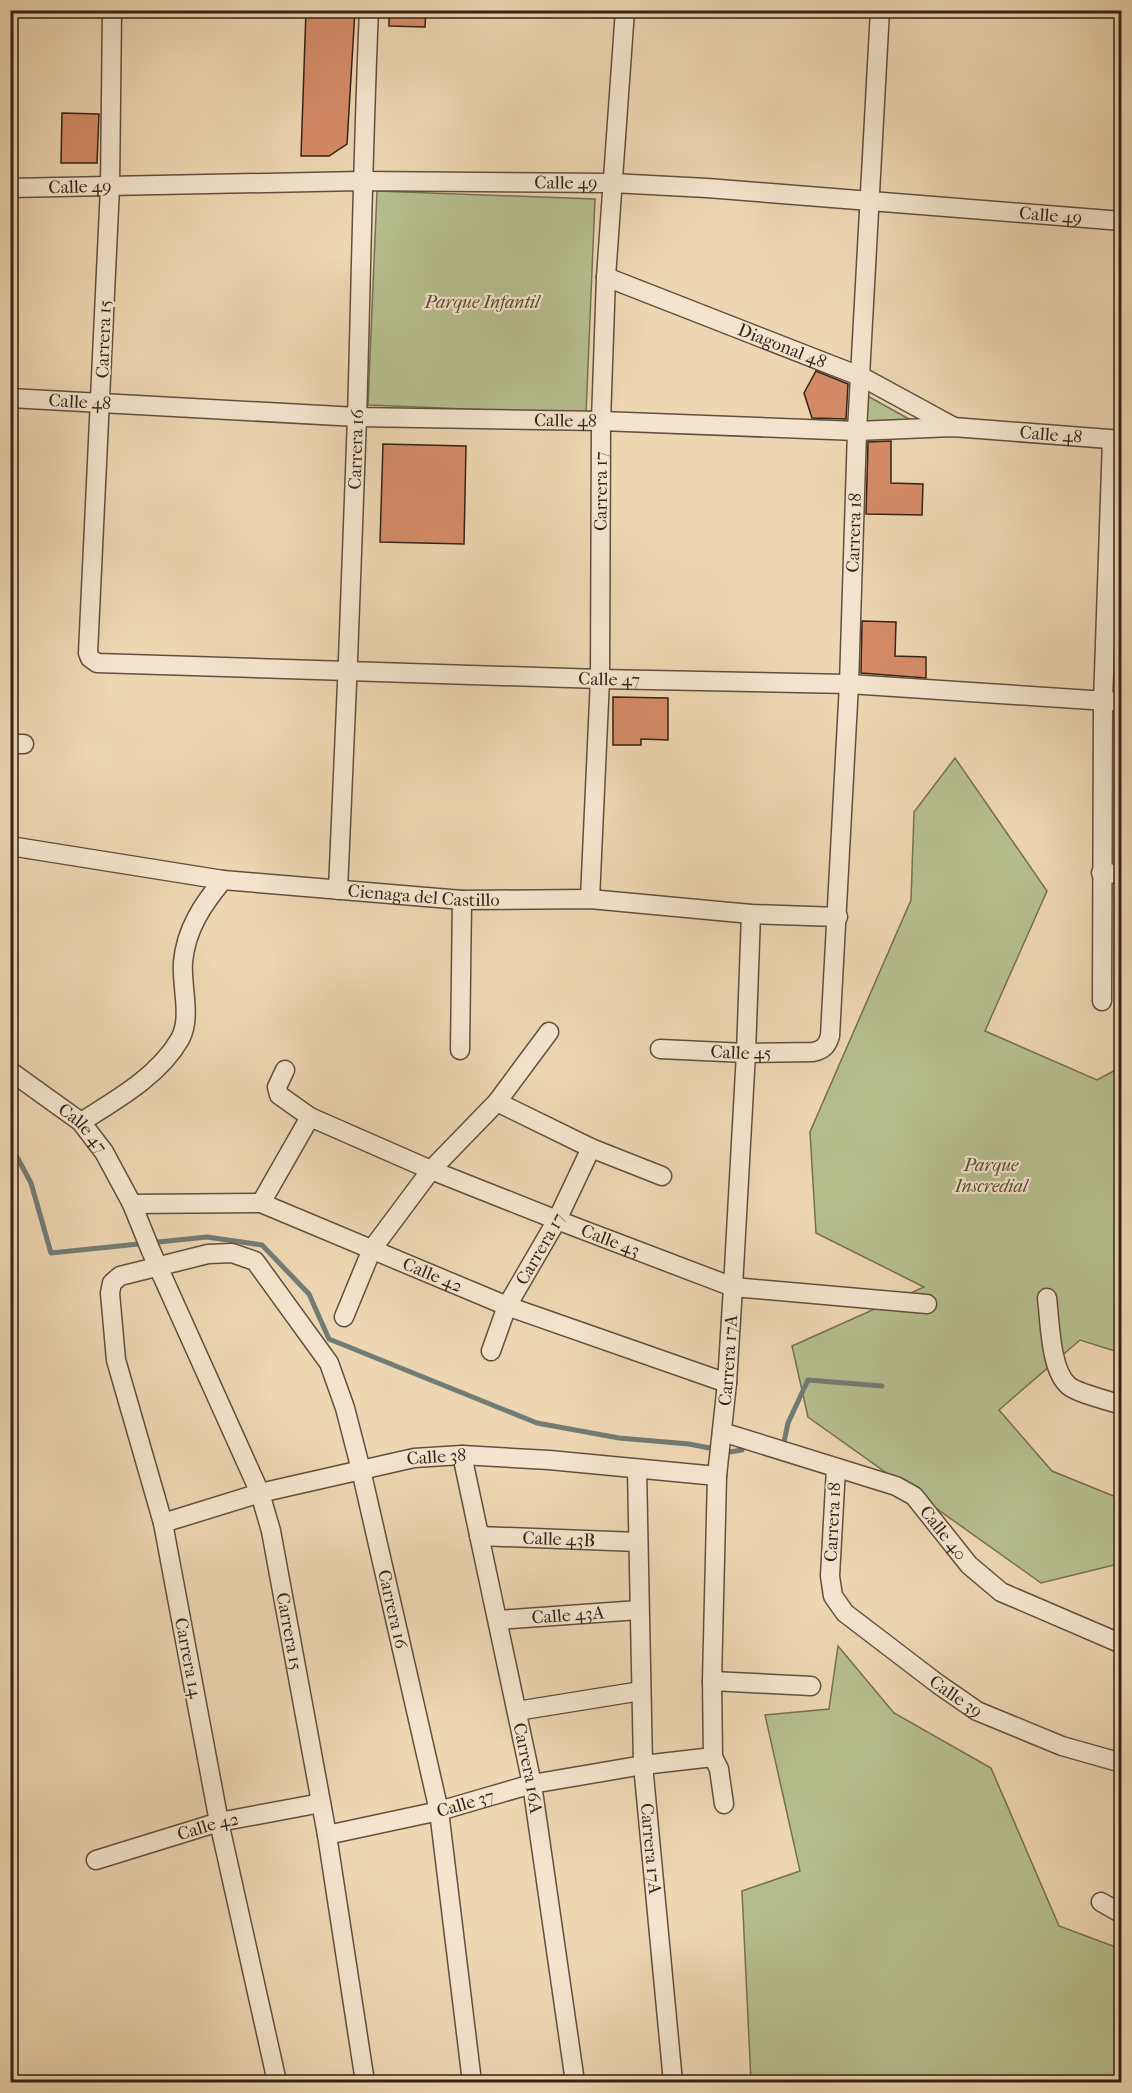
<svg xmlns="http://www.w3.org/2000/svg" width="1132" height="2093" viewBox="0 0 1132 2093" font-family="'IM FELL French Canon',serif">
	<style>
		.green { fill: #b6be8e; stroke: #767052; stroke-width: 1.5 }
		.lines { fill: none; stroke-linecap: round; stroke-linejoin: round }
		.stream { stroke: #727b75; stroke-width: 5 }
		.building { fill: #d58c67; stroke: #352217; stroke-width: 1.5 }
		.minor-casing { stroke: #634f3e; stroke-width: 21 }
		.minor { stroke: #f4e4cd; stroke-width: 18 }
		.labels { text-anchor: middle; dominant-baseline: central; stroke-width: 4.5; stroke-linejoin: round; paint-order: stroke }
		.street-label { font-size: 18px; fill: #352217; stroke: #f4e4cd }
		.park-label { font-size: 18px; font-style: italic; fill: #554935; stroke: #f4e4cd }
	</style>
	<rect width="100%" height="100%" fill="#eed6b2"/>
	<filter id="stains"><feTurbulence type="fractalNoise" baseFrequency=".00333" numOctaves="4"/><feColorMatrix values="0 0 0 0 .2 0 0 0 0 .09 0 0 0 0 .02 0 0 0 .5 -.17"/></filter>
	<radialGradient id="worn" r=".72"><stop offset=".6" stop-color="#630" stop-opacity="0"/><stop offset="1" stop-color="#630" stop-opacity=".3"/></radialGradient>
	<path class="green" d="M377,191L595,199L586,414L368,405Z
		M864,394L927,429L864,428Z
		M955,758L1047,891L985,1031L1097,1080L1121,1067V1353L1080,1340L999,1410L1052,1471L1121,1499V1571L1114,1565L1041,1583L808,1417L792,1346L924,1287L816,1233L810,1132L911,900L914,812Z
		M838,1646L894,1713L991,1768L1059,1926L1121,1949V2082H751L742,1891L800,1871L765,1715L829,1709Z"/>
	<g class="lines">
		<path class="stream" d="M10,1144L31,1183L51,1253L207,1237L262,1245L309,1294L329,1339L537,1423L619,1438L689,1444L730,1452L742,1450
			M784,1442L788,1423L808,1380L882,1386"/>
	</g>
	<path class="building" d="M306,10H355L347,144L329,156H301Z
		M389,10H426L425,27L389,26Z
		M62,113L99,114L97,163H61Z
		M816,371L848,384L846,419L812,418L804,393Z
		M891,441V483L923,484L922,515L866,514L868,442Z
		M383,444L466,446L464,544L380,542Z
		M862,621L896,622L895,656L926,657V678L861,673Z
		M613,697L668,698V740L641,739V745H613Z"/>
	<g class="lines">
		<g class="minor-casing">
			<g id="minor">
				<path id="s1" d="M112,10L110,187L88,653L90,658L97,663L600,679L849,684L1122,702"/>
				<path id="s2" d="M10,188L361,181L612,183L707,188L1122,221"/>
				<path id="s3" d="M606,277L862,377L952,426"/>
				<path id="s4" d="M10,398L357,417L601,421L857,431L953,427L1122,440"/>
				<path d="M10,744H24"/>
				<path id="s5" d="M10,846L223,880L462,900L590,899L751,914L838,917"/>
				<path d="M1101,873L1122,874"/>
				<path id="s6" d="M338,890C345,733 352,575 357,418C361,282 363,146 369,10"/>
				<path id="s7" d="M590,899L600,679L601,421L606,277L625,10"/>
				<path d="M1102,1001L1103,702L1112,440"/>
				<path id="s8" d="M660,1049L746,1053L813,1052C823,1050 827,1046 830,1036L849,684L857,431L880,10"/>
				<path d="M460,1050L462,900"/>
				<path id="s9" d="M285,1070L277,1087L279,1095L310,1117L431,1170L557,1220L733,1287L927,1304"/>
				<path id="s10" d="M10,1071L81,1122L104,1152L132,1204L151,1251L260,1493L271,1531L327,1835L365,2082"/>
				<path d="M497,1102L591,1148L662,1176"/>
				<path d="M81,1122C116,1100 159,1076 180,1039C192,1018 181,985 183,962C186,929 203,904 223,880"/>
				<path d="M261,1203L310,1117"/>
				<path id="s11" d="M132,1204L261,1203L507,1306L727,1383"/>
				<path d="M1047,1298C1050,1321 1050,1371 1069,1386C1077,1393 1110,1401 1122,1405"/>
				<path d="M344,1317L372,1249L431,1170L497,1102L549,1032"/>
				<path id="s12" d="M491,1351L507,1306L557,1220L591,1148"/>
				<path id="s13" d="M722,1432L896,1486L914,1496L969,1565L1001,1592L1122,1644"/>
				<path id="s14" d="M462,1455L532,1784L575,2082"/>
				<path id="s15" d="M836,1468L830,1576L833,1596L845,1613L938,1684L977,1711L1062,1746L1122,1763"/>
				<path id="s16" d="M637,1469L643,1765L673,2082"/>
				<path id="s17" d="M163,1523L260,1493L414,1458L462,1455L549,1460L717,1476"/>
				<path id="s18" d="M479,1536L638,1542"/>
				<path id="s19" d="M498,1620L639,1610"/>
				<path d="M712,1681L811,1686"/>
				<path d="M517,1711L641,1691"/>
				<path id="s20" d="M724,1804L719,1769L713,1757L712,1681L717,1476L727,1383L733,1287L746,1053L751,914"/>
				<path id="s21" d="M327,1835L439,1811L532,1784L643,1765L713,1757"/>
				<path id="s22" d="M96,1860L219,1822L321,1803"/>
				<path d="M1101,1902L1122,1914"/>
				<path id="s23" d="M277,2082L219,1822L163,1523L116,1360L110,1293L112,1283L120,1276L208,1254L232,1253L255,1261L329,1363L345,1408L361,1470L439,1811L472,2082"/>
			</g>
		</g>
		<use href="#minor" class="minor"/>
	</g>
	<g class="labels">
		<g class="street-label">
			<text stroke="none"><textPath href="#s2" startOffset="556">Calle 49</textPath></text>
			<text stroke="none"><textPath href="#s2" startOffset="70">Calle 49</textPath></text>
			<text stroke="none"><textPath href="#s2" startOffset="1042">Calle 49</textPath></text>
			<text transform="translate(104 339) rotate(-88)">Carrera 15</text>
			<text stroke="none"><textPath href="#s3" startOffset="189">Diagonal 48</textPath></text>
			<text stroke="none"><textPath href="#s4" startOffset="70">Calle 48</textPath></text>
			<text stroke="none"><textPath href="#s4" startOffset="556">Calle 48</textPath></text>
			<text stroke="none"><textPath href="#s4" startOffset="1042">Calle 48</textPath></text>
			<text stroke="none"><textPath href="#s6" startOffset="441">Carrera 16</textPath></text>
			<text stroke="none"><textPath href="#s7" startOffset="408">Carrera 17</textPath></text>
			<text stroke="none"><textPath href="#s8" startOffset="682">Carrera 18</textPath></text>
			<text stroke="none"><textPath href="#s1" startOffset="1170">Calle 47</textPath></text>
			<text stroke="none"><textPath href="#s5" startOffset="417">Cienaga del Castillo</textPath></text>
			<text stroke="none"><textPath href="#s8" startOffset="81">Calle 45</textPath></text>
			<text stroke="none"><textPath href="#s10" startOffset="93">Calle 47</textPath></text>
			<text stroke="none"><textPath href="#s9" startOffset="390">Calle 43</textPath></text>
			<text stroke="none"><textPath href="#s12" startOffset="114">Carrera 17</textPath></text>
			<text stroke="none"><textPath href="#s11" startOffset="315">Calle 42</textPath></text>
			<text stroke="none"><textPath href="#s20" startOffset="446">Carrera 17A</textPath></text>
			<text stroke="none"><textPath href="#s17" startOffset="282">Calle 38</textPath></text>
			<text transform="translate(833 1522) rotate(-87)">Carrera 18</text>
			<text stroke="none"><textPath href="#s13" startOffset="250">Calle 40</textPath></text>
			<text stroke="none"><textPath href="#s18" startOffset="80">Calle 43B</textPath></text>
			<text stroke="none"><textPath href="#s23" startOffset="1348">Carrera 16</textPath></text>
			<text stroke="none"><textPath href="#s19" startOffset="70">Calle 43A</textPath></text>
			<text stroke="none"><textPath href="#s10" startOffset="642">Carrera 15</textPath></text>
			<text transform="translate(188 1658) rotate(79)">Carrera 14</text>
			<text stroke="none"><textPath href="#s15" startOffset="288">Calle 39</textPath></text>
			<text stroke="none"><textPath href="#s14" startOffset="320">Carrera 16A</textPath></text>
			<text stroke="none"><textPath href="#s21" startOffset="142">Calle 37</textPath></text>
			<text stroke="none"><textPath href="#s22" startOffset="117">Calle 42</textPath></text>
			<text stroke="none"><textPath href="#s16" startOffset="380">Carrera 17A</textPath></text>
		</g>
		<g class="park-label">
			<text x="482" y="302">Parque Infantil</text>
			<text x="991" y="1165">Parque<tspan x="991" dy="21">Inscredial</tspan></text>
		</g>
	</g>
	<rect width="1132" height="2093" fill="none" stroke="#eed6b2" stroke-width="36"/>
	<rect x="12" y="12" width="1108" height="2069" fill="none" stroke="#352217" stroke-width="3"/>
	<rect x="18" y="18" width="1096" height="2057" fill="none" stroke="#352217" stroke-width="1.5"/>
	<rect width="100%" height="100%" filter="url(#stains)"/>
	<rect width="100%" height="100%" fill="url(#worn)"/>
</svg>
